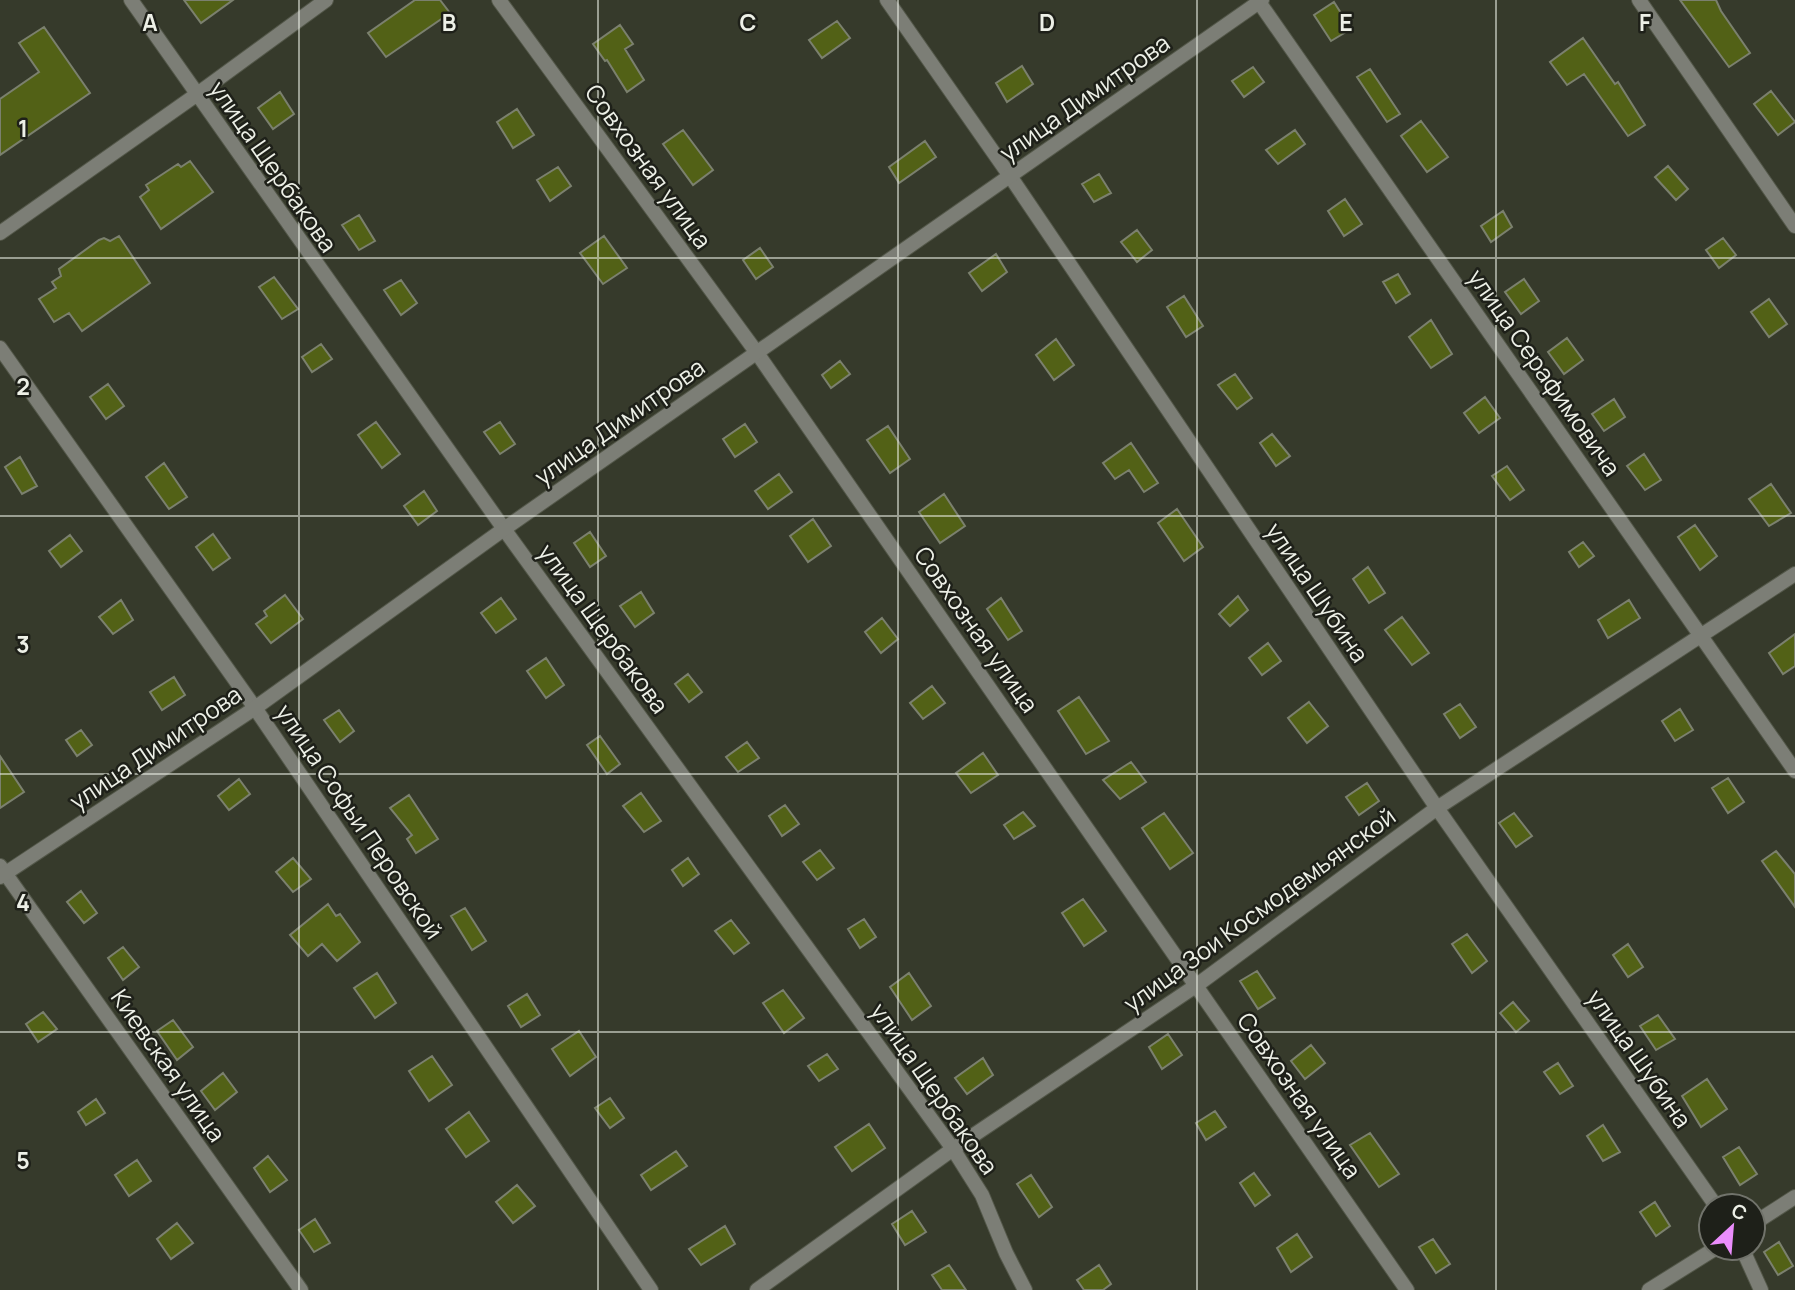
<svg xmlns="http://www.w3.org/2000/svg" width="1795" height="1290" viewBox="0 0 1795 1290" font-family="Manrope,sans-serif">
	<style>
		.building { fill: #526116; stroke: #7b806e; stroke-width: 2 }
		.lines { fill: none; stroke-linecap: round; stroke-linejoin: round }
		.minor-casing { stroke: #535749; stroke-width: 16 }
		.tertiary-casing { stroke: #535749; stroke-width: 16 }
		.minor { stroke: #7c7e76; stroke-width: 14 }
		.tertiary { stroke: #7c7e76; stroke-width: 14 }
		.grid { fill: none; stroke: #edf0e7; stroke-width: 2; stroke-opacity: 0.55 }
		.labels { text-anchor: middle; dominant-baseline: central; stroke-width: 5; stroke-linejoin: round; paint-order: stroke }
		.street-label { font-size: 24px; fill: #edf0e7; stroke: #1e2019 }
		.grid-label { font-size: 23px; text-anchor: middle; font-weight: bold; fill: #edf0e7; stroke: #1e2019; stroke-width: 5; stroke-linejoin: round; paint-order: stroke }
	</style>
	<rect width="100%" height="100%" fill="#363a2b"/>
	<path class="building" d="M184,0H233L201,23Z
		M415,0H440L450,13L386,57L368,33Z
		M1680,0H1716L1721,11L1750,53L1729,67Z
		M1334,2L1351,29L1331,41L1314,15Z
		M837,21L850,38L822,58L809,40Z
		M620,25L633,44L625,49L644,80L627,92L607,60L605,61L593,44Z
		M44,27L90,93L0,155V99L39,72L19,43Z
		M1583,38L1615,84L1618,82L1645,125L1628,136L1584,74L1567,85L1550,62Z
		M1022,66L1033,84L1007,102L996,83Z
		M1253,67L1264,82L1244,97L1232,81Z
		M1370,69L1400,114L1387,122L1357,77Z
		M1771,91L1795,122L1778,135L1754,104Z
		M280,92L294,114L273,129L258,108Z
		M517,109L534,135L513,148L497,122Z
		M1421,121L1448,157L1427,172L1401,136Z
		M683,130L713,170L693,185L663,144Z
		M1295,130L1305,144L1278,164L1266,150Z
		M925,141L936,157L899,183L889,167Z
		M190,161L213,192L161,229L140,197L149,190L146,185L178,164L181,167Z
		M1668,166L1688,189L1676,200L1655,177Z
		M558,167L571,186L550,201L537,180Z
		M1099,174L1111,193L1094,202L1082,184Z
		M1345,199L1362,224L1344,236L1328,211Z
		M1503,211L1512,227L1491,242L1481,226Z
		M359,215L375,241L359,250L342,225Z
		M1137,230L1152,250L1137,262L1121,242Z
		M119,236L150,283L82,331L69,313L54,322L39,299L56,288L52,282L61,276L59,269L99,240L104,238L110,241Z
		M604,236L627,268L603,284L580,253Z
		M1723,238L1736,255L1719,268L1706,250Z
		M760,248L773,267L756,279L743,260Z
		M996,254L1007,272L982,291L969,273Z
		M1398,274L1410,294L1396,303L1383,282Z
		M274,277L298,309L282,319L259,287Z
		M1524,279L1539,301L1521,314L1505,292Z
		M401,280L417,303L401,315L384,290Z
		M1184,296L1203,326L1186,337L1167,307Z
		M1769,299L1787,324L1769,337L1751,312Z
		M1431,320L1452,354L1431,368L1409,337Z
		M1567,338L1583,360L1564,374L1548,352Z
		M1056,339L1074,365L1054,380L1036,355Z
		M321,344L332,359L312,372L302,357Z
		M840,361L850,374L831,388L822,375Z
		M1235,374L1252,398L1237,409L1218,385Z
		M108,384L124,406L106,419L90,397Z
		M1485,397L1500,418L1479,433L1464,413Z
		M1614,399L1625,417L1604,431L1592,414Z
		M376,422L400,454L382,468L358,435Z
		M500,422L515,444L500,454L484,432Z
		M745,424L757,442L735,457L723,439Z
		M888,426L910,459L890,473L867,440Z
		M1272,434L1290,456L1276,466L1260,443Z
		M1131,443L1158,483L1144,492L1129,470L1115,479L1103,463Z
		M1644,454L1661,480L1645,490L1627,466Z
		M20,457L37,486L22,494L5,467Z
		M164,463L187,497L169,509L146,477Z
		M1507,466L1524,490L1510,500L1492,476Z
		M779,474L792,492L768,509L755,491Z
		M1771,484L1791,513L1769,526L1749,499Z
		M424,491L437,511L418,525L404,506Z
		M944,494L965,526L940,543L919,512Z
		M1177,509L1203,547L1184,561L1158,523Z
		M813,519L831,546L808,562L790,536Z
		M1695,525L1717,556L1700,570L1678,537Z
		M590,532L606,556L590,567L574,543Z
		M213,534L230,558L213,570L196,547Z
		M70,535L82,551L61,567L49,551Z
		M1583,542L1594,556L1579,567L1569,552Z
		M1368,567L1385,593L1369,603L1353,579Z
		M641,592L654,613L635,627L620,606Z
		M285,595L303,619L271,643L256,624L267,616L264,611Z
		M1238,596L1248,610L1230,626L1219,614Z
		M501,598L516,619L496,633L481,613Z
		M1001,598L1022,631L1008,640L987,609Z
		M121,600L133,620L113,634L99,617Z
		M1629,600L1640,618L1608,638L1598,620Z
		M1402,617L1429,653L1412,665L1385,630Z
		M882,618L898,639L881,653L865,632Z
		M1795,634V666L1783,674L1769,653Z
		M1268,643L1281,661L1262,675L1249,658Z
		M546,658L564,685L546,698L527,671Z
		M688,674L702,692L689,702L675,684Z
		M174,677L185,695L162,710L150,692Z
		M932,686L945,703L923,719L910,703Z
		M1079,697L1109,741L1086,754L1058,711Z
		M1309,702L1328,726L1307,743L1288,718Z
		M1460,704L1476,727L1460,738L1444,714Z
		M1680,709L1693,730L1675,741L1662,721Z
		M339,710L354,731L340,742L324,720Z
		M81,730L92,745L77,756L66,740Z
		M600,736L620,764L607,774L587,745Z
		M747,742L759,758L738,772L726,757Z
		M983,753L998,775L971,793L956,773Z
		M0,756L24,792L0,808Z
		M1131,762L1146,782L1120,799L1103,780Z
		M1728,778L1744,802L1728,813L1712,788Z
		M239,779L250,794L229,810L218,796Z
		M1367,783L1379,801L1359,815L1346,797Z
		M641,793L661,821L644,832L623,806Z
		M409,795L438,839L416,853L407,839L412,835L390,808Z
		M785,805L799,824L782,836L769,816Z
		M1023,812L1035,826L1014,839L1004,825Z
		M1164,813L1193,853L1170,869L1142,828Z
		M1514,813L1532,836L1516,847L1499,823Z
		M820,850L834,868L817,880L803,862Z
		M1776,851L1795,874V907L1762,861Z
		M293,858L311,879L293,892L276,872Z
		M688,858L699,874L683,886L672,870Z
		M81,891L97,913L84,923L67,902Z
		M1083,899L1106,931L1084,946L1062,913Z
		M328,904L336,916L340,914L360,942L337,961L322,944L308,956L290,935Z
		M465,908L486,941L472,950L451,916Z
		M864,919L876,937L860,948L848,929Z
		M731,920L749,943L734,954L715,931Z
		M1467,934L1487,961L1472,973L1452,944Z
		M1628,944L1643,967L1628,977L1613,955Z
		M123,947L139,967L123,980L108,958Z
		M1257,971L1275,998L1258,1009L1240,981Z
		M377,973L396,1003L375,1018L354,988Z
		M909,973L931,1006L912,1020L890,987Z
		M783,990L804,1018L784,1033L763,1003Z
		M527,994L540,1015L521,1027L508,1006Z
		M1513,1002L1529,1021L1516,1032L1500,1013Z
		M43,1012L57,1029L38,1042L26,1024Z
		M1658,1015L1675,1039L1656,1050L1640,1026Z
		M173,1020L193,1047L177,1060L157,1031Z
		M579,1031L596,1057L570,1076L552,1049Z
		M1168,1034L1182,1055L1162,1069L1149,1047Z
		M1311,1045L1325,1063L1305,1079L1291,1061Z
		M827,1054L838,1069L819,1081L808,1066Z
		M432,1056L452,1085L429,1101L409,1071Z
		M983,1058L993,1075L967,1094L955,1078Z
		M1558,1063L1573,1086L1560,1094L1544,1072Z
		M223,1073L237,1092L215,1110L201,1091Z
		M1707,1079L1727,1109L1701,1127L1682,1096Z
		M610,1098L624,1118L610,1128L595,1108Z
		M96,1099L105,1113L86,1125L78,1112Z
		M1215,1111L1226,1127L1206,1140L1196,1123Z
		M469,1112L489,1141L466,1157L446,1129Z
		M869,1124L885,1148L852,1171L835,1147Z
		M1603,1125L1620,1152L1603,1161L1587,1136Z
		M1370,1133L1399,1174L1379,1187L1350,1145Z
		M1739,1147L1757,1174L1740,1185L1723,1157Z
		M676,1151L687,1166L651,1190L641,1175Z
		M268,1156L287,1180L270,1192L254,1168Z
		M137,1160L151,1181L129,1196L115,1175Z
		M1254,1173L1270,1195L1255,1206L1240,1183Z
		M1031,1175L1052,1207L1039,1217L1017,1184Z
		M517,1185L535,1206L513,1223L496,1202Z
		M1655,1202L1670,1226L1656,1236L1640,1212Z
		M912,1211L926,1232L905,1245L892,1224Z
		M315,1219L330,1243L314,1252L299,1230Z
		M177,1223L193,1243L171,1259L157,1239Z
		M725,1226L735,1244L701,1265L689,1249Z
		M1297,1234L1312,1257L1291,1272L1277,1248Z
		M1433,1239L1450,1264L1436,1273L1419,1247Z
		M1779,1242L1793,1266L1778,1275L1764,1252Z
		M949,1265L966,1290H942L932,1275Z
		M1099,1265L1111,1284L1103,1290H1084L1077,1280Z"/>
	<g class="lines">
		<g class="minor-casing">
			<path id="minor" d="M131,0L504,529L953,1149L982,1195L1006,1253L1025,1290
				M499,0L757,353L1407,1290
				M887,0L1010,176L1437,808L1716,1206
				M1639,0L1795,226
				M1259,2L1795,771
				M0,233L196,95L326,0
				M0,348L255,708L651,1290
				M0,866L301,1290
				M1753,1224L1795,1197
				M1742,1248L1761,1290
				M757,1290L953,1149L1197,985L1437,808L1795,574
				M1649,1290L1716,1248"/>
		</g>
		<g class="tertiary-casing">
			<path id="tertiary" d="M0,877L255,708L504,529L1262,0"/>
		</g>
		<use href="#minor" class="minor"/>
		<use href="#tertiary" class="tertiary"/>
	</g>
	<path class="grid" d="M299,0V1290M598,0V1290M898,0V1290M1197,0V1290M1496,0V1290M0,258H1795M0,516H1795M0,774H1795M0,1032H1795"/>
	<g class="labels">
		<g class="street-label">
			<text transform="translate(1084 97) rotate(-35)">улица Димитрова</text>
			<text transform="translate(274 166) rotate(55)">улица Щербакова</text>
			<text transform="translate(649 166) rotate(54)">Совхозная улица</text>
			<text transform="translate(1545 372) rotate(55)">улица Серафимовича</text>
			<text transform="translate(619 421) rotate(-35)">улица Димитрова</text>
			<text transform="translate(1318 592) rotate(56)">улица Шубина</text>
			<text transform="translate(604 628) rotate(54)">улица Щербакова</text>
			<text transform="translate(977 629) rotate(55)">Совхозная улица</text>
			<text transform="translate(155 747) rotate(-34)">улица Димитрова</text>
			<text transform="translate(360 821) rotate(56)">улица Софьи Перовской</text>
			<text transform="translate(1259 909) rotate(-36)">улица Зои Космодемьянской</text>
			<text transform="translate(1640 1058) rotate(55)">улица Шубина</text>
			<text transform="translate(169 1065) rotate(55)">Киевская улица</text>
			<text transform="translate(935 1088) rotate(55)">улица Щербакова</text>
			<text transform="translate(1300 1095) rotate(55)">Совхозная улица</text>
		</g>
	</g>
	<g class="grid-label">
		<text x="150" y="31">A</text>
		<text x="449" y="31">B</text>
		<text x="748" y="31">C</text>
		<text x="1047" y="31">D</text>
		<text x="1346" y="31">E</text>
		<text x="1645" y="31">F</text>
		<text x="23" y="137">1</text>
		<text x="23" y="395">2</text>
		<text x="23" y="653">3</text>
		<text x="23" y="911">4</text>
		<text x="23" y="1169">5</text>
	</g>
	<g transform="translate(1732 1227) rotate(26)"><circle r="33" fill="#1e2019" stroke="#71736b" stroke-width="2"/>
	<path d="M0-5L12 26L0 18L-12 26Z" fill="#eb8dfc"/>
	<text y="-10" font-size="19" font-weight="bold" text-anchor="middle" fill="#edf0e7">С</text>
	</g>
</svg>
